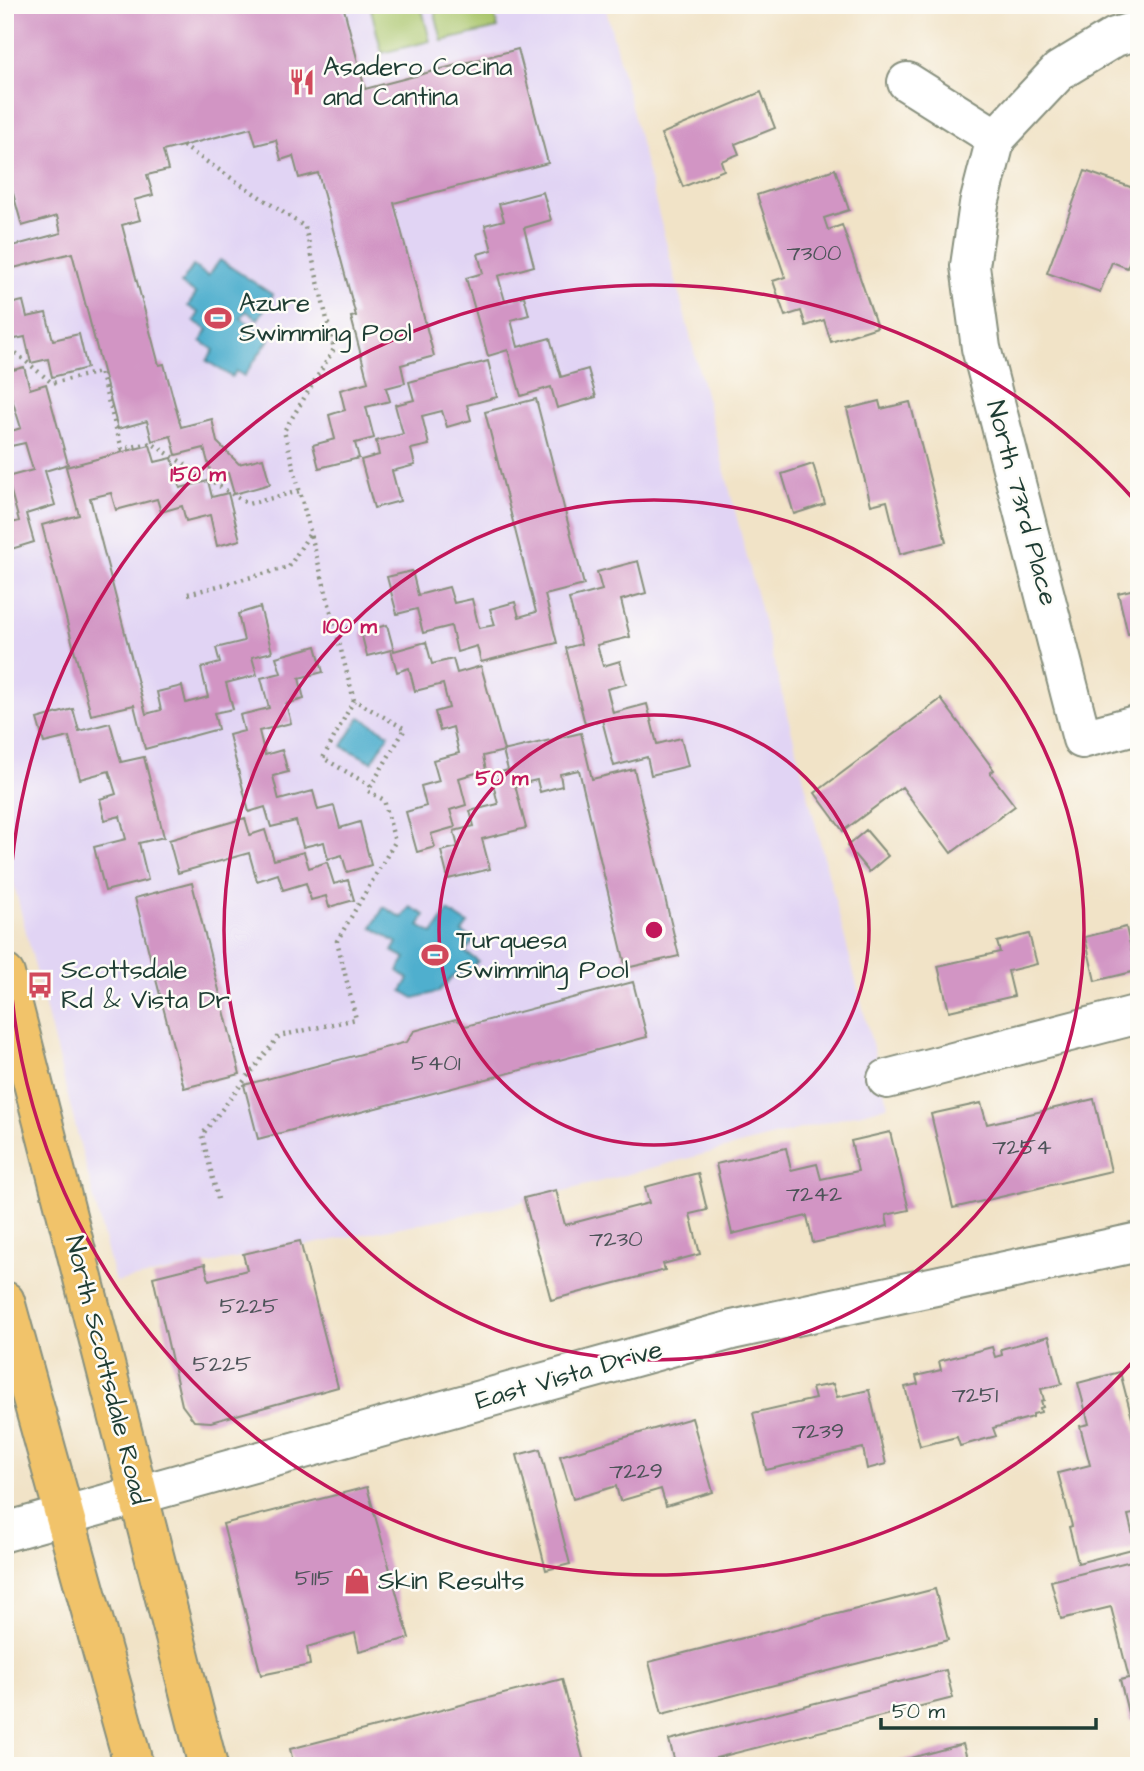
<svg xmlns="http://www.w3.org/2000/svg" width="1144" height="1771" viewBox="0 0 1144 1771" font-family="'Architects Daughter',sans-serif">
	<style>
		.built { fill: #e1d4f4 }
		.green { fill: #a9c56b; stroke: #648150; stroke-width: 2 }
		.water { fill: #4fafce; stroke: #377681; stroke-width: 2 }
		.building { fill: #d295c4 }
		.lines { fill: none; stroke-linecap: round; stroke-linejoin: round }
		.minor-casing { stroke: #88907e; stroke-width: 42 }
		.major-casing { stroke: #88907e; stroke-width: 42 }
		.path { stroke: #88907e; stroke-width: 4.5; stroke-dasharray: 2 5; stroke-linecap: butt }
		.minor { stroke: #fff; stroke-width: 38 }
		.major { stroke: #f1c36a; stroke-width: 38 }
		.ring { fill: none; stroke: #c2185b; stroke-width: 3.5 }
		.labels { text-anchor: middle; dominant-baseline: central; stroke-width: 5; stroke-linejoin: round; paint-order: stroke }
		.number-label { font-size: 23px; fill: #4c5358 }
		.poi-label { font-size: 26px; fill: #1f3d34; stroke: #fdfcf7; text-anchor: start }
		.street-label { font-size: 26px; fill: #1f3d34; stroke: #fdfcf7 }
		.centre { fill: #c2185b; stroke: #fdfcf7; stroke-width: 3.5 }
		.ring-label { font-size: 21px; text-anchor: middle; font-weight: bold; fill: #c2185b; stroke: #fdfcf7; stroke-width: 5; stroke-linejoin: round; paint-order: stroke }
	</style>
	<rect width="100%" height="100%" fill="#fdfcf7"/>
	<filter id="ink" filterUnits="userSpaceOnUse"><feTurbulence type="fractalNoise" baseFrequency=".0143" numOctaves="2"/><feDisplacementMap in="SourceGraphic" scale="14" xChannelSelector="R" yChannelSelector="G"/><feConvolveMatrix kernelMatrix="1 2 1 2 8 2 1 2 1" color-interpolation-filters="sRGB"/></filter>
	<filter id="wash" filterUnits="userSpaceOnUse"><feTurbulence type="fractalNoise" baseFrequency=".00686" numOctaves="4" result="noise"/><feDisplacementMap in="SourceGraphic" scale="28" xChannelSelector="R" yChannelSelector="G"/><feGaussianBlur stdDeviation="1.57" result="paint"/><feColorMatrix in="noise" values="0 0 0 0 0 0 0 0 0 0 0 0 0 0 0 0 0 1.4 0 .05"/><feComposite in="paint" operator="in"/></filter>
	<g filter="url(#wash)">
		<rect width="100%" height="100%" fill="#f1e3c7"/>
		<path class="built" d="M5,5H605L888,1106L499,1208L115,1282L5,849Z"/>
		<path class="green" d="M370,5H421L430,41L382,53Z
			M433,5H492L498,28L442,41Z"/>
		<path class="water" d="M220,260L273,295L258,319L246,311L241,318L270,338L244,376L236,371L232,377L207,361L214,350L201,341L208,330L194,321L199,313L188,306L196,294L181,284L193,266L208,276Z
			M360,717L389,734L372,762L342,746Z
			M384,907L402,918L410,907L425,915L419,926L433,934L448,911L468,924L462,932L474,940L465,952L478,961L466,975L456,973L438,992L414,998L402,991L409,979L398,971L406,958L392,951L397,943L372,927Z"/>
		<g id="blocks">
			<path class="building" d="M5,5H343L365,89L518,49L548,163L394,203L434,356L401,365L405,383L386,388L390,401L366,407L374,438L355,443L359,458L319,468L313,445L335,439L329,415L345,410L340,390L368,382L351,317L356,316L318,173L299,178L293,156L281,160L276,140L256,145L251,128L163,151L168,170L147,175L153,195L134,200L140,220L122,225L159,365L164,364L181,427L212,419L217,442L239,464L263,458L270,484L234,494L228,473L212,477L204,448L176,455L171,436L152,441L147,421L118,429L72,253L6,270L5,248L61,233L57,216L22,226L5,164Z
				M761,92L775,128L735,144L739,154L721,161L724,170L683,187L661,134Z
				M835,169L849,210L824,218L828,230L842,225L877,327L831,342L824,320L806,326L801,311L785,316L773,281L785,277L757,195Z
				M1085,171L1139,190V235L1127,268L1112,262L1100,292L1047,273Z
				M543,192L551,220L524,228L534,266L498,276L505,301L524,296L529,315L511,320L518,347L550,338L561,377L588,369L596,397L557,408L551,387L521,396L508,350L488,356L466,278L483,273L478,254L492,250L485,225L504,220L499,204Z
				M23,301L27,317L46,313L53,340L79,334L87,368L52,377L48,359L31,363L25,337L5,341V305Z
				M5,346L13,370L24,367L30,389L46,384L68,464L45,471L55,505L26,514L34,542L5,551V525L19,521L7,477L33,470L25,443L11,446L8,432L21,428L12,399L5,401Z
				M488,361L497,397L467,405L471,420L447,427L442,411L422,416L429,445L411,449L415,465L392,471L400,501L374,508L361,460L379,455L376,441L403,434L395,405L414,400L409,382Z
				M536,399L584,585L545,595L557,643L481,662L477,646L457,652L451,626L423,633L417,609L397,614L387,577L412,571L418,595L449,587L454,603L472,599L479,628L495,625L490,609L515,602L519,617L536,612L485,412Z
				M879,401L881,409L910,402L946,542L900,554L887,501L871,505L847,409Z
				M150,445L155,462L172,458L180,488L208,481L212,497L228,493L240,540L217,546L210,515L186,521L182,506L161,512L157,499L116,510L111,493L90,498L146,714L161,710L157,692L182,686L186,703L208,697L201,668L220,663L216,648L244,641L238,614L260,607L272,652L252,657L257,675L226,683L233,709L214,713L218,729L145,749L134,705L91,715L42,525L79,515L66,467Z
				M813,464L825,504L794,514L782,474Z
				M638,561L646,593L621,600L630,637L597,645L603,666L620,661L626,684L607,689L613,713L647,704L657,744L681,738L688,766L651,775L647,757L614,766L602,720L585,724L566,648L581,644L569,599L602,590L597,572Z
				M1139,588V632L1128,634L1118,593Z
				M387,625L394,651L426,642L432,664L453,659L457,673L481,666L504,751L483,756L486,770L459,778L466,805L450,810L455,827L431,834L435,847L417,852L406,812L426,806L421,786L439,781L433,760L459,753L453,727L440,731L435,712L449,708L443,684L415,691L409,668L397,672L391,650L367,656L361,632Z
				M316,646L323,672L299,678L304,699L286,704L291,723L259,731L265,755L282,750L288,772L273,776L279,800L313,791L318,810L334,806L340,828L360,822L371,865L347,872L342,855L328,859L324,842L303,847L296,821L271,827L265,807L249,812L229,735L244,731L240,715L269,708L261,678L281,673L276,657Z
				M941,699L994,770L990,773L1015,806L951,853L902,787L843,831L815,793Z
				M73,709L79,731L110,723L121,762L144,757L164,837L139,843L148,880L105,891L94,847L126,839L120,816L105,820L100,799L116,794L109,771L80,779L69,737L44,743L37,719Z
				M581,733L592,779L634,769L679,956L626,968L579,770L560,774L562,786L540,792L537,780L515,785L526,828L482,839L490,869L448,879L441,851L458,847L454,831L474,826L470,811L498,804L491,775L508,770L503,751Z
				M245,818L250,835L265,830L274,860L304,852L309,868L327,862L334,884L348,880L354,900L329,907L326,896L311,900L306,883L283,890L278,874L257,881L249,853L178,873L169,840Z
				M866,830L888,856L869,872L847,846Z
				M192,883L240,1074L184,1088L135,898Z
				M1126,927L1136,971L1095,981L1085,937Z
				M1029,934L1037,964L1008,971L1014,996L949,1011L938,966L1000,952L997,942Z
				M633,982L647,1037L258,1139L244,1085L407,1042L414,1031L456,1019L466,1026Z
				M1094,1099L1111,1171L953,1208L931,1114L981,1103L987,1124Z
				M890,1132L909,1210L886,1215L888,1226L813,1243L807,1216L732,1234L716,1164L786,1148L791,1170L817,1164L821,1179L858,1171L851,1141Z
				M698,1173L707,1210L690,1214L700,1254L663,1264L665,1270L551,1300L524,1198L556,1190L565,1225L649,1203L645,1187Z
				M300,1241L338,1387L211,1422L194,1421L182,1405L153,1277L205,1264L209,1280L247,1270L243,1254Z
				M1049,1336L1062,1384L1041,1389L1044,1400L1041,1401L1043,1407L1040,1408L1041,1412L1033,1414V1417L993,1428L996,1436L960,1446L957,1437L920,1446L905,1387L918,1384L916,1376L941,1370L939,1361L992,1347L995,1357L1002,1355L1001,1349Z
				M1120,1372L1139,1445V1513L1128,1515L1136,1548L1078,1563L1069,1527L1072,1526L1058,1473L1090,1465L1080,1426L1089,1424L1078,1383Z
				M833,1384L837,1397L869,1390L886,1464L867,1469L863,1448L766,1470L753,1413L815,1399L812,1388Z
				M692,1418L713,1492L666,1506L661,1489L620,1501L616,1486L573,1499L560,1456Z
				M540,1449L570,1564L546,1570L517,1455Z
				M367,1487L409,1638L359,1651L355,1633L307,1647L310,1665L261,1675L223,1524Z
				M1139,1559V1719L1130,1721L1120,1680L1129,1678L1111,1607L1061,1619L1051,1581Z
				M935,1589L948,1640L662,1714L649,1662Z
				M946,1670L953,1698L684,1766H676L669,1740Z
				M562,1679L585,1766H294L290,1749Z
				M963,1744L969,1766H885L884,1765Z"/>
		</g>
	</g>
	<g filter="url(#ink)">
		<use href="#blocks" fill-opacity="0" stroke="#88907e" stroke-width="2"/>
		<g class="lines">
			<g class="minor-casing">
				<path id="minor" d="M1139,30L1115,37L1059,71L996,138L979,204L970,266L981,348L1082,739L1139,724
					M907,82L996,138
					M887,1079L1139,1014
					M5,1532L732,1330L1139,1242"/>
			</g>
			<g class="major-casing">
				<path id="major" d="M5,974L208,1766
					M5,1301L134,1766"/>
			</g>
			<path class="path" d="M183,146L305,227L334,349L284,431L354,700L405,729L368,791L384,800L395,842L337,941L356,1019L279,1036L202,1135L218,1199
				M5,344L52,383L100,372L122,449L151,443L248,504L300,491
				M188,594L289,567L310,533
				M354,700L323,758L371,786"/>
			<use href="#minor" class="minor"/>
			<use href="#major" class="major"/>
		</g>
	</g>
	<g class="ring">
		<circle cx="654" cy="930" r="215"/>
		<circle cx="654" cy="930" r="430"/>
		<path d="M1137 1357A645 645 0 1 1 1137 503"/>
	</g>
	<defs>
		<g id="restaurant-bare" transform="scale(2.1)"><path d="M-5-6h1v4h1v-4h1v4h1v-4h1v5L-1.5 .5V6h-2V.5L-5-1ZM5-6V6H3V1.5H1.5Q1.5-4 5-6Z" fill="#d1495b" stroke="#fdfcf7" stroke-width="2.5" paint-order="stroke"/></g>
		<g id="stadium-bare" transform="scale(2.1)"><path d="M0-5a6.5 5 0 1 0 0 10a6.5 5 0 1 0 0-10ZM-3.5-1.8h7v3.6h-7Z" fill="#d1495b" stroke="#fdfcf7" stroke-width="2.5" paint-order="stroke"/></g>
		<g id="bus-bare" transform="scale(2.1)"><path d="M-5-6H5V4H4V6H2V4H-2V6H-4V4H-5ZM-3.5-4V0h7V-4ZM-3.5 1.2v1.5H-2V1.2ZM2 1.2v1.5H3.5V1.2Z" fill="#d1495b" stroke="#fdfcf7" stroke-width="2.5" paint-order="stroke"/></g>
		<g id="shop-bare" transform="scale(2.1)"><path d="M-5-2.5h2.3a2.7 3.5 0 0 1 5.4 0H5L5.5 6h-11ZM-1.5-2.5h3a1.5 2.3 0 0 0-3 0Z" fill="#d1495b" stroke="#fdfcf7" stroke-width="2.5" paint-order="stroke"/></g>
	</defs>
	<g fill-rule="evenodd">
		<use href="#restaurant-bare" x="302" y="82"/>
		<use href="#stadium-bare" x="218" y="318"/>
		<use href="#stadium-bare" x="435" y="955"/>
		<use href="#bus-bare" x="40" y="985"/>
		<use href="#shop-bare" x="357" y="1581"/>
	</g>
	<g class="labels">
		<g class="number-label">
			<text x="814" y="253">7300</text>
			<text x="436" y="1063">5401</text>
			<text x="1022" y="1147">7254</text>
			<text x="814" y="1194">7242</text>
			<text x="616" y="1239">7230</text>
			<text x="249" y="1306">5225</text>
			<text x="222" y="1364">5225</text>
			<text x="975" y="1395">7251</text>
			<text x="818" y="1431">7239</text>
			<text x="636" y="1471">7229</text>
			<text x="314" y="1578">5115</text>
		</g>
		<g class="poi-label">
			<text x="323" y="67">Asadero Cocina<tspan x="323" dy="30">and Cantina</tspan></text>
			<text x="239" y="303">Azure<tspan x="239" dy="30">Swimming Pool</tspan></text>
			<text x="456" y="940">Turquesa<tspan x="456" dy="30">Swimming Pool</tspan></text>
			<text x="61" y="970">Scottsdale<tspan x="61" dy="30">Rd &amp; Vista Dr</tspan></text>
			<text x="378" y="1581">Skin Results</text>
		</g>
		<g class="street-label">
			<text transform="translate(1022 503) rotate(75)">North 73rd Place</text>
			<text transform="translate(107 1370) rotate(76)">North Scottsdale Road</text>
			<text transform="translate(569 1375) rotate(-16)">East Vista Drive</text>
		</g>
	</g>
	<circle cx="654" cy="930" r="10" class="centre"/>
	<g class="ring-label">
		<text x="198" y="481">150 m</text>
		<text x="350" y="633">100 m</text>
		<text x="502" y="785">50 m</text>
	</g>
	<rect width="1144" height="1771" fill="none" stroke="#fdfcf7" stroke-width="28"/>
	<path d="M881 1718v10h215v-10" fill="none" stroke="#1f3d34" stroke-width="3.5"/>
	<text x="892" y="1718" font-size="21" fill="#1f3d34" stroke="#fdfcf7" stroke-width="5" paint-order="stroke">50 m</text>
</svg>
